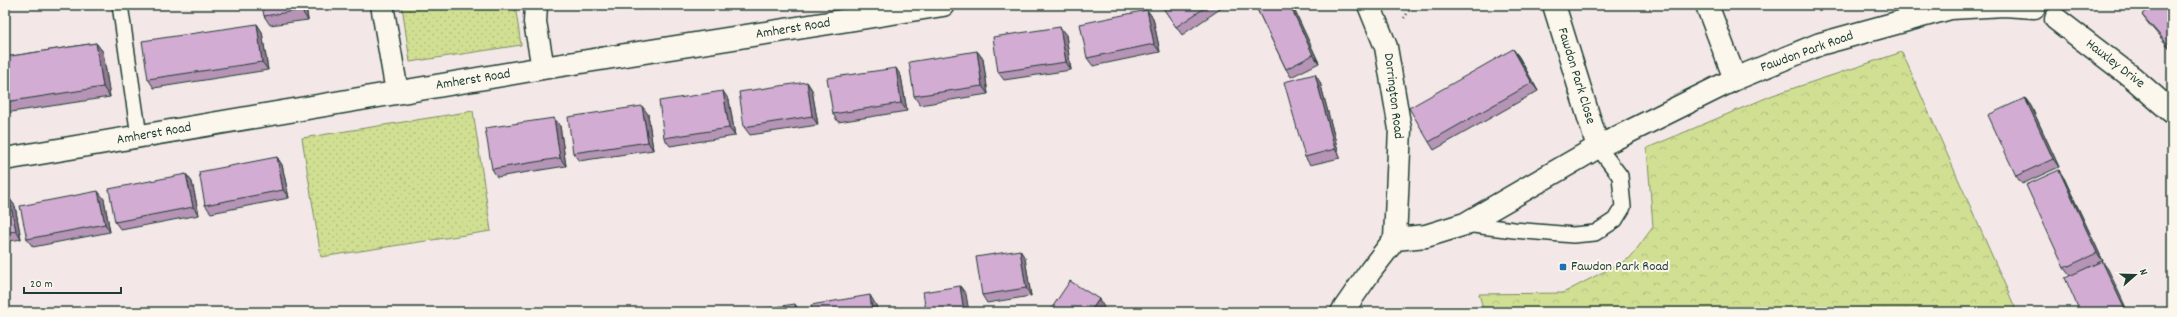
<svg xmlns="http://www.w3.org/2000/svg" width="2177" height="317" viewBox="0 0 2177 317" font-family="Dekko,sans-serif">
	<style>
		.grass { fill: url(#grass-dots); stroke: #788e64 }
		.park { fill: url(#park-crowns); stroke: #788e64 }
		.lines { fill: none; stroke-linecap: round; stroke-linejoin: round }
		.lane-casing { stroke: #1f3d34; stroke-width: 18 }
		.street-casing { stroke: #1f3d34; stroke-width: 25 }
		.path { stroke: #1f3d34; stroke-width: 2.5; stroke-dasharray: 1 3; stroke-linecap: butt }
		.lane { stroke: #fbf7ec; stroke-width: 15 }
		.street { stroke: #fbf7ec; stroke-width: 22 }
		.wall { fill: #b594b5; stroke: #1f3d34 }
		.shaded-wall { fill: #947894; stroke: #1f3d34 }
		.building { fill: #d3acd3; stroke: #1f3d34 }
		.poi-dot { fill: #1f6fb2; stroke: #fbf7ec; stroke-width: 1.5 }
		.labels { text-anchor: middle; dominant-baseline: central; stroke-width: 4; stroke-linejoin: round; paint-order: stroke }
		.street-label { font-size: 14px; fill: #1f3d34; stroke: #fbf7ec }
		.poi-label { font-size: 14px; fill: #1f3d34; stroke: #fbf7ec; text-anchor: start }
	</style>
	<defs>
		<pattern id="grass-dots" width="8" height="8" patternUnits="userSpaceOnUse"><rect width="8" height="8" fill="#d1df93"/><path d="M2 2h.1M6 6h.1" fill="none" stroke="#b3c07f" stroke-width="1.8" stroke-linecap="round"/></pattern>
		<pattern id="park-crowns" width="20" height="18" patternUnits="userSpaceOnUse"><rect width="20" height="18" fill="#d1df93"/><path d="M2 6a3 3 0 1 1 6 0M12 15a3 3 0 1 1 6 0" fill="none" stroke="#b3c07f"/></pattern>
	</defs>
	<rect width="100%" height="100%" fill="#f3e8e7"/>
	<filter id="ink" filterUnits="userSpaceOnUse"><feTurbulence type="fractalNoise" baseFrequency=".025" numOctaves="2"/><feDisplacementMap in="SourceGraphic" scale="8" xChannelSelector="R" yChannelSelector="G"/><feConvolveMatrix kernelMatrix="1 2 1 2 8 2 1 2 1" color-interpolation-filters="sRGB"/></filter>
	<g filter="url(#ink)">
		<path class="grass" d="M410,5H515L521,45L410,62L402,6Z
			M473,111L491,231L321,257L302,138Z"/>
		<path class="park" d="M1902,52L2017,312H1484L1479,294L1563,293L1630,258L1653,227L1647,148L1773,95Z"/>
		<g class="lines">
			<g class="lane-casing">
				<path id="lane" d="M120,5L139,136
					M1465,224L1514,230L1573,235L1595,233L1615,220L1623,207L1620,176L1598,147"/>
			</g>
			<g class="street-casing">
				<path id="street" d="M382,5L397,92
					M536,5L535,22L543,68
					M1369,5L1386,47L1400,129L1395,239
					M1554,5L1598,147
					M1707,5L1735,79
					M2056,19L2133,78L2172,112
					M5,159L543,68L943,5
					M1342,312L1371,270L1395,239L1426,236L1465,224L1598,147L1735,79L1820,44L1951,8L2004,5L2034,7L2035,5"/>
			</g>
			<path class="path" d="M1404,18L1413,5"/>
			<use href="#lane" class="lane"/>
			<use href="#street" class="street"/>
		</g>
		<path class="wall" d="M306,5L308,20L270,25L264,16Z
			M635,5H668L639,10Z
			M1161,5H1226L1182,35Z
			M1255,5H1292L1319,63L1291,77L1286,69Z
			M2172,5V51L2148,23L2142,15Z
			M1147,10L1153,18L1160,52L1093,66L1087,58Z
			M257,24L262,32L268,70L154,88L148,79Z
			M1066,35L1071,70L1004,80L998,72Z
			M96,43L103,52L110,97L5,113V57Z
			M1513,49L1519,57L1538,91L1434,150L1429,142Z
			M977,51L983,59L988,94L920,105L914,96Z
			M901,76L907,111L838,122L833,114Z
			M807,82L812,90L818,125L750,135L744,127Z
			M1320,82L1340,158L1310,165L1305,157Z
			M2025,98L2031,106L2059,167L2022,184L2016,176Z
			M729,100L735,136L670,146L664,138Z
			M648,114L653,150L579,161L573,153Z
			M560,126L566,166L497,177L492,169Z
			M277,157L282,165L289,198L211,213L205,205Z
			M186,174L192,182L199,215L121,230L115,222Z
			M2064,178L2103,261L2091,266L2108,269L2070,276L2064,268Z
			M9,198L15,206L21,239L5,242V199Z
			M104,199L110,232L33,247L27,239Z
			M1025,258L1031,296L987,303L982,295Z"/>
		<path class="shaded-wall" d="M300,5H306L308,20L301,10Z
			M1290,5H1292L1319,63L1313,55Z
			M1147,10L1153,18L1160,52L1154,44Z
			M257,24L262,32L268,70L262,62Z
			M1060,27L1066,35L1071,70L1066,62Z
			M96,43L103,52L110,97L103,87Z
			M1513,49L1519,57L1538,91L1532,83Z
			M977,51L983,59L988,94L982,86Z
			M896,68L901,76L907,111L901,103Z
			M1315,74L1320,82L1340,158L1335,149Z
			M807,82L812,90L818,125L812,116Z
			M723,91L729,100L735,136L729,128Z
			M2025,98L2031,106L2059,167L2053,159Z
			M642,106L648,114L653,150L648,142Z
			M554,118L560,126L566,166L560,158Z
			M277,157L282,165L289,198L283,190Z
			M2059,170L2064,178L2103,261L2097,253Z
			M186,174L192,182L199,215L193,207Z
			M98,191L104,199L110,232L105,224Z
			M9,198L15,206L21,239L16,231Z
			M1020,250L1025,258L1031,296L1026,288Z
			M2102,261L2108,269L2128,312H2126Z
			M960,286L966,294L969,312H964Z
			M870,295L876,305L878,312H872Z
			M1099,299L1104,307L1101,312H1090Z
			M795,304L800,312H796Z"/>
		<path class="building" d="M262,5H300L301,10L264,16Z
			M1161,5H1209L1176,27Z
			M1255,5H1290L1313,55L1286,69Z
			M2154,5H2172V49L2142,15Z
			M1147,10L1154,44L1087,58L1080,24Z
			M257,24L262,62L148,79L142,41Z
			M1060,27L1066,62L998,72L993,37Z
			M96,43L103,87L5,102V57Z
			M1513,49L1532,83L1429,142L1409,108Z
			M977,51L982,86L914,96L909,62Z
			M896,68L901,103L833,114L827,78Z
			M1315,74L1335,149L1305,157L1284,82Z
			M807,82L812,116L744,127L739,92Z
			M723,91L729,128L664,138L659,101Z
			M2025,98L2053,159L2016,176L1988,115Z
			M642,106L648,142L573,153L568,117Z
			M554,118L560,158L492,169L485,128Z
			M277,157L283,190L205,205L199,172Z
			M2059,170L2097,253L2064,268L2026,185Z
			M186,174L193,207L115,222L109,189Z
			M98,191L105,224L27,239L20,206Z
			M9,198L16,231L5,233V199Z
			M1020,250L1026,288L982,295L976,257Z
			M2102,261L2126,312H2080L2065,278Z
			M1070,281L1099,299L1090,312H1049Z
			M960,286L964,312H926L923,292Z
			M870,295L872,312H812L811,305Z
			M795,304L796,312H755V310Z
			M1434,307L1436,312H1418Z"/>
	</g>
	<rect class="poi-dot" x="1559" y="263" width="8" height="8" rx="2"/>
	<g class="labels">
		<g class="street-label">
			<text transform="translate(793 29) rotate(-9)">Amherst Road</text>
			<text transform="translate(1807 52) rotate(-20)">Fawdon Park Road</text>
			<text transform="translate(2115 64) rotate(38)">Hauxley Drive</text>
			<text transform="translate(1576 76) rotate(73)">Fawdon Park Close</text>
			<text transform="translate(473 80) rotate(-9)">Amherst Road</text>
			<text transform="translate(1393 96) rotate(83)">Dorrington Road</text>
			<text transform="translate(154 134) rotate(-10)">Amherst Road</text>
		</g>
		<g class="poi-label">
			<text x="1571" y="267">Fawdon Park Road</text>
		</g>
	</g>
	<rect width="2177" height="317" fill="none" stroke="#fbf7ec" stroke-width="20"/>
	<rect x="10" y="10" width="2157" height="297" fill="none" stroke="#1f3d34" stroke-width="1.5" filter="url(#ink)"/>
	<g transform="translate(2135 275) rotate(70)" stroke="#fbf7ec" stroke-width="3" paint-order="stroke">
	<path d="M0-3L7 15L0 10L-7 15Z" fill="#1f3d34"/>
	<text y="-6" font-size="11" font-weight="bold" text-anchor="middle" fill="#1f3d34">N</text>
	</g>
	<path d="M24 287v6h97v-6" fill="none" stroke="#1f3d34" stroke-width="2"/>
	<text x="30" y="287" font-size="12" fill="#1f3d34" stroke="#fbf7ec" stroke-width="3" paint-order="stroke">20 m</text>
</svg>
